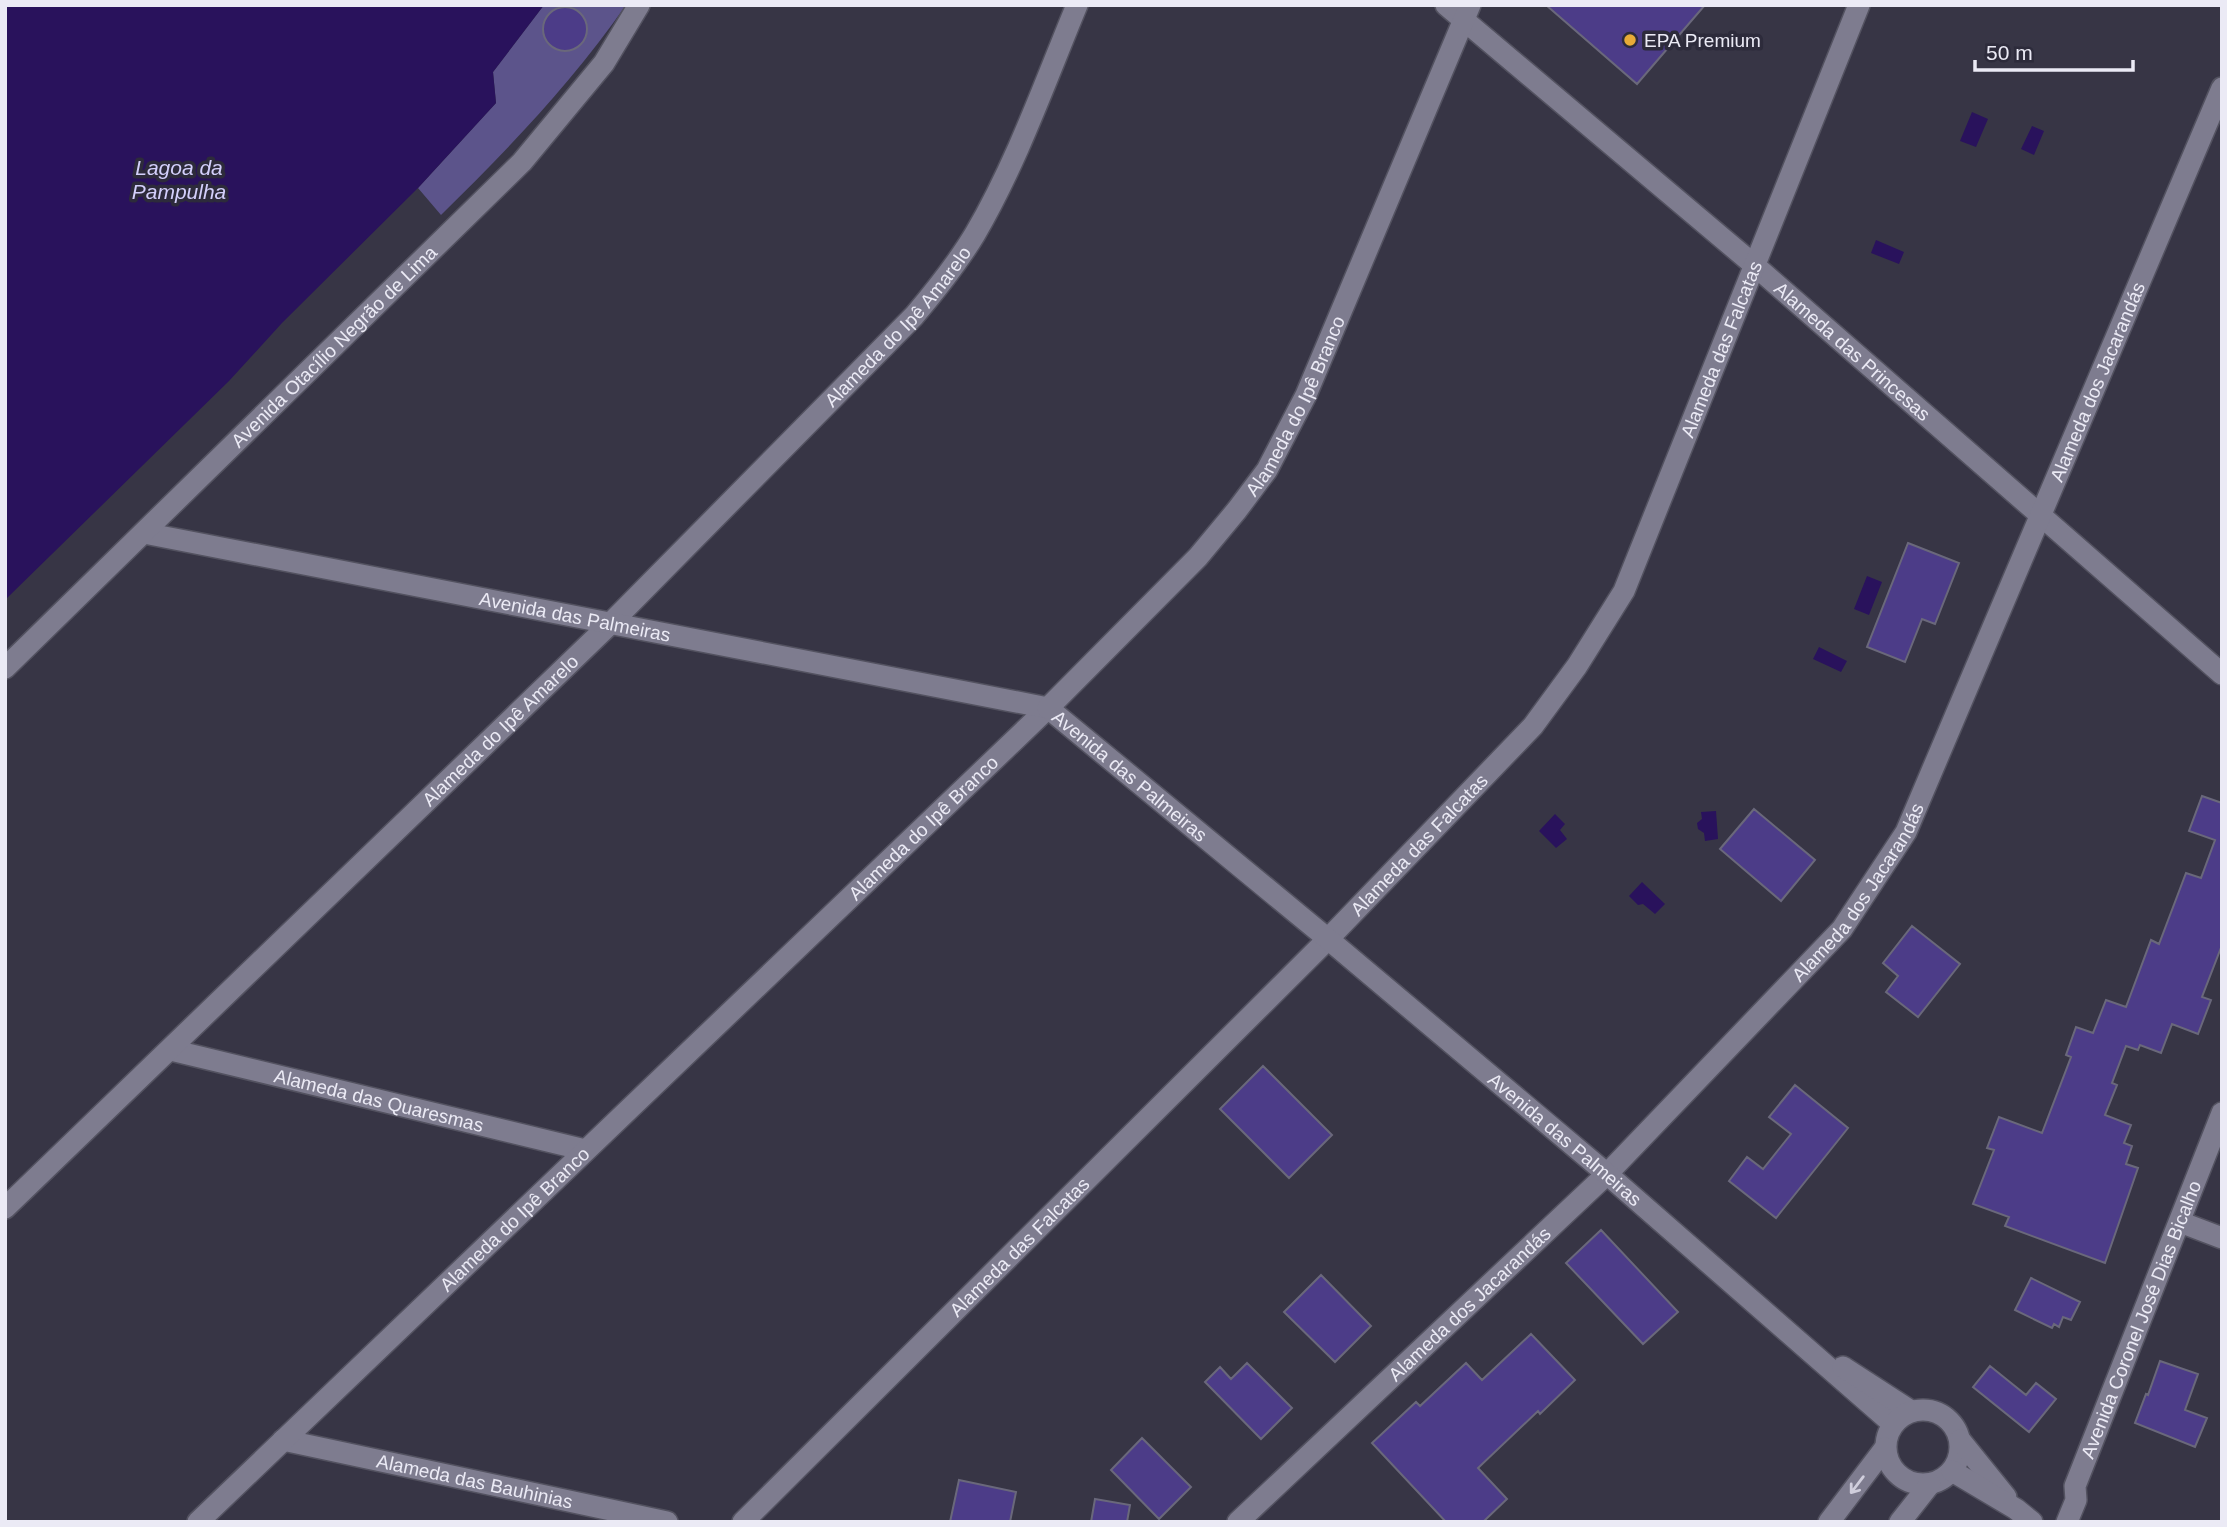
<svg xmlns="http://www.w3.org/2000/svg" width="2227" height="1527" viewBox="0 0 2227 1527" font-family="Helvetica,sans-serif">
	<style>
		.green { fill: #5c548b }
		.water { fill: #29125c }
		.building { fill: #4c3c88; stroke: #6a687b; stroke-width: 2 }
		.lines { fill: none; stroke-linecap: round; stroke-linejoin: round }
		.street-casing { stroke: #535260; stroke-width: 24 }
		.secondary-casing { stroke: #535260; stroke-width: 24 }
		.street { stroke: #7e7c8f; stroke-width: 21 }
		.secondary { stroke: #7e7c8f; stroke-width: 21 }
		.oneway { stroke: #d0cedc }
		.poi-dot { fill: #e8ab37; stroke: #2d2b3b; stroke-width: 2.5 }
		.labels { text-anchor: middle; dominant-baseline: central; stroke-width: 7; stroke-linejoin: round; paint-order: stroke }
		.poi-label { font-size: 19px; fill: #ebeaf5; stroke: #2d2b3b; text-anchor: start }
		.street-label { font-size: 19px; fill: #ebeaf5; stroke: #2d2b3b }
		.water-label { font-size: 21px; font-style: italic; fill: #d3cffb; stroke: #2d2b3b }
	</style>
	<rect width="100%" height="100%" fill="#373545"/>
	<path class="green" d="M544,5H626C571,84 509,148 441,215L418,188L496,103L493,72Z"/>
	<path class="water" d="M5,5H544L493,72L496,103L418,188L282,323L229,381L5,600Z
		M1972,112L1988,119L1976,147L1960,141Z
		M2032,126L2044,131L2034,155L2021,149Z
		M1876,240L1904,252L1899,264L1871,253Z
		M1867,576L1882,582L1869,615L1854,609Z
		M1819,647L1847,661L1841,672L1813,659Z
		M1716,811L1718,839L1705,841L1704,833L1698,829L1697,823L1702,819L1701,812Z
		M1555,814L1565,824L1560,830L1567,839L1556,848L1539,831Z
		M1642,882L1665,904L1655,914L1643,904L1638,905L1629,896Z"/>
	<path class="building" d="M1546,5H1705L1637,84Z
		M543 29a22 22 0 1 1 44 0a22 22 0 1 1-44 0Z
		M1908,543L1959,563L1935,624L1922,619L1905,662L1867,647Z
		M2202,796L2222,803V945L2202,997L2211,1000L2198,1034L2172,1024L2161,1053L2140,1045L2138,1050L2126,1046L2112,1083L2117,1085L2105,1115L2131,1125L2124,1143L2132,1146L2126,1164L2138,1168L2105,1263L2005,1226L2009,1217L1973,1204L1994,1150L1987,1148L1999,1117L2042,1133L2071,1057L2066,1055L2076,1027L2093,1033L2106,1000L2126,1007L2151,940L2159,944L2186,873L2201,878L2215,840L2189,831Z
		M1754,809L1815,860L1781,901L1720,849Z
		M1912,926L1960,964L1918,1017L1886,992L1898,976L1883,963Z
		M1263,1066L1332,1135L1289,1178L1220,1109Z
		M1795,1085L1848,1128L1776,1218L1729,1181L1747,1157L1763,1169L1791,1134L1769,1117Z
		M1601,1230L1678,1312L1643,1344L1566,1263Z
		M1321,1275L1371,1326L1335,1362L1284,1312Z
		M2031,1278L2080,1302L2071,1320L2063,1317L2059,1327L2054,1324L2052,1328L2015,1310Z
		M1531,1334L1575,1380L1540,1414L1538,1411L1478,1468L1507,1499L1483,1522H1446L1372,1443L1416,1402L1420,1406L1466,1363L1482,1380Z
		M2160,1361L2198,1374L2185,1410L2207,1418L2195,1447L2135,1423L2146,1394L2148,1395Z
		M1247,1363L1292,1408L1261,1439L1205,1382L1220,1367L1231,1379Z
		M1990,1366L2026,1395L2036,1383L2056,1399L2029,1432L1973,1387Z
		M1142,1438L1191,1487L1159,1519L1111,1470Z
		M959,1480L1016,1492L1010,1522H950Z
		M1095,1499L1130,1505L1127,1522H1091Z"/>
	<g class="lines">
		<g class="street-casing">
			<g id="street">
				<path id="s1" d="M1446,5L1753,264L2222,674"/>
				<path id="s2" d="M171,1050L585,1150"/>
				<path id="s3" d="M5,1208L610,624L914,316C936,290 957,264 975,234C1017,162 1045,82 1077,5"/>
				<path d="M2180,1222L2222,1238"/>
				<path id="s4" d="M283,1440L667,1522"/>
				<path id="s5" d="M198,1522L1048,708"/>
				<path id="s6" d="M743,1522L1328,939L1533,726L1577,666L1624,591L1859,5"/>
				<path id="s7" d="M1238,1522L1607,1174L1842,929L1906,832L2222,88"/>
			</g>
		</g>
		<g class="secondary-casing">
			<g id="secondary">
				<path id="s8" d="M144,533L1048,708L1328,939L1607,1174L1893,1424"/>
				<path id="s9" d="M5,668L522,162L604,63L639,5"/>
				<path id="s10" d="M1048,708L1198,557L1237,510L1267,470L1306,395L1470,5"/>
				<path d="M1843,1367L1911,1411"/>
				<circle cx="1923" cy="1447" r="37"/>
				<path d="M1960,1440L2006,1497"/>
				<path d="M1952,1471L2016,1509L2032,1522"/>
				<path d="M1829,1522L1885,1448"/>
				<path d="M1900,1522L1930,1484"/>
				<path id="s11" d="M2067,1522L2076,1500L2075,1486L2222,1113"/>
			</g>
		</g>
		<use href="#street" class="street"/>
		<use href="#secondary" class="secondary"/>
	</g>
	<defs><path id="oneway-shaft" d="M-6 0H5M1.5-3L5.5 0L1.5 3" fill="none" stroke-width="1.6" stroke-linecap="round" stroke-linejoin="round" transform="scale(1.75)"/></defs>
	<use class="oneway" href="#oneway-shaft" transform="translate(1857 1485) rotate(127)"/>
	<circle class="poi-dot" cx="1630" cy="40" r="7"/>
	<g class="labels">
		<g class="poi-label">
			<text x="1644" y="40">EPA Premium</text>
		</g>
		<g class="street-label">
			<text stroke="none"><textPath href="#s3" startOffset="1255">Alameda do Ipê Amarelo</textPath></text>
			<text stroke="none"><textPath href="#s9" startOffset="460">Avenida Otacílio Negrão de Lima</textPath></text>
			<text stroke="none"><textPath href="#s6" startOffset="1545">Alameda das Falcatas</textPath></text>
			<text stroke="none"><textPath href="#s1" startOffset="534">Alameda das Princesas</textPath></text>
			<text stroke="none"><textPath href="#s7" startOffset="1452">Alameda dos Jacarandás</textPath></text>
			<text stroke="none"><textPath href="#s10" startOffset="394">Alameda do Ipê Branco</textPath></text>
			<text stroke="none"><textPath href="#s8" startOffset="439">Avenida das Palmeiras</textPath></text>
			<text stroke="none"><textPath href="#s3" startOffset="688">Alameda do Ipê Amarelo</textPath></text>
			<text stroke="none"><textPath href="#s8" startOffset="1027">Avenida das Palmeiras</textPath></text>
			<text stroke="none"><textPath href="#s5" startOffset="1004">Alameda do Ipê Branco</textPath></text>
			<text stroke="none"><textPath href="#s6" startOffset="957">Alameda das Falcatas</textPath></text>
			<text stroke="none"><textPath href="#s7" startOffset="886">Alameda dos Jacarandás</textPath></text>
			<text stroke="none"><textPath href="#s2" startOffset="214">Alameda das Quaresmas</textPath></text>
			<text stroke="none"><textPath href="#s8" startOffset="1594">Avenida das Palmeiras</textPath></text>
			<text stroke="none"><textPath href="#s5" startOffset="438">Alameda do Ipê Branco</textPath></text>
			<text stroke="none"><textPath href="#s6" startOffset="390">Alameda das Falcatas</textPath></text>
			<text stroke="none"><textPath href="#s7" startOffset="318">Alameda dos Jacarandás</textPath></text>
			<text stroke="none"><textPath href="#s11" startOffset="217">Avenida Coronel José Dias Bicalho</textPath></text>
			<text stroke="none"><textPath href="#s4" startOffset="196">Alameda das Bauhinias</textPath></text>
		</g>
		<g class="water-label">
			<text x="179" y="167">Lagoa da<tspan x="179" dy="24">Pampulha</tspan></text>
		</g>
	</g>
	<rect width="2227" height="1527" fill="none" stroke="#ebeaf5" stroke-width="14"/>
	<path d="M1975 60v10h158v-10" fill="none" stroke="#ebeaf5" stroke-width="3.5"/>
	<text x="1986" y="60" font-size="21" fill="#ebeaf5" stroke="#2d2b3b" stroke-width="5" paint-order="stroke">50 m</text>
</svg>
